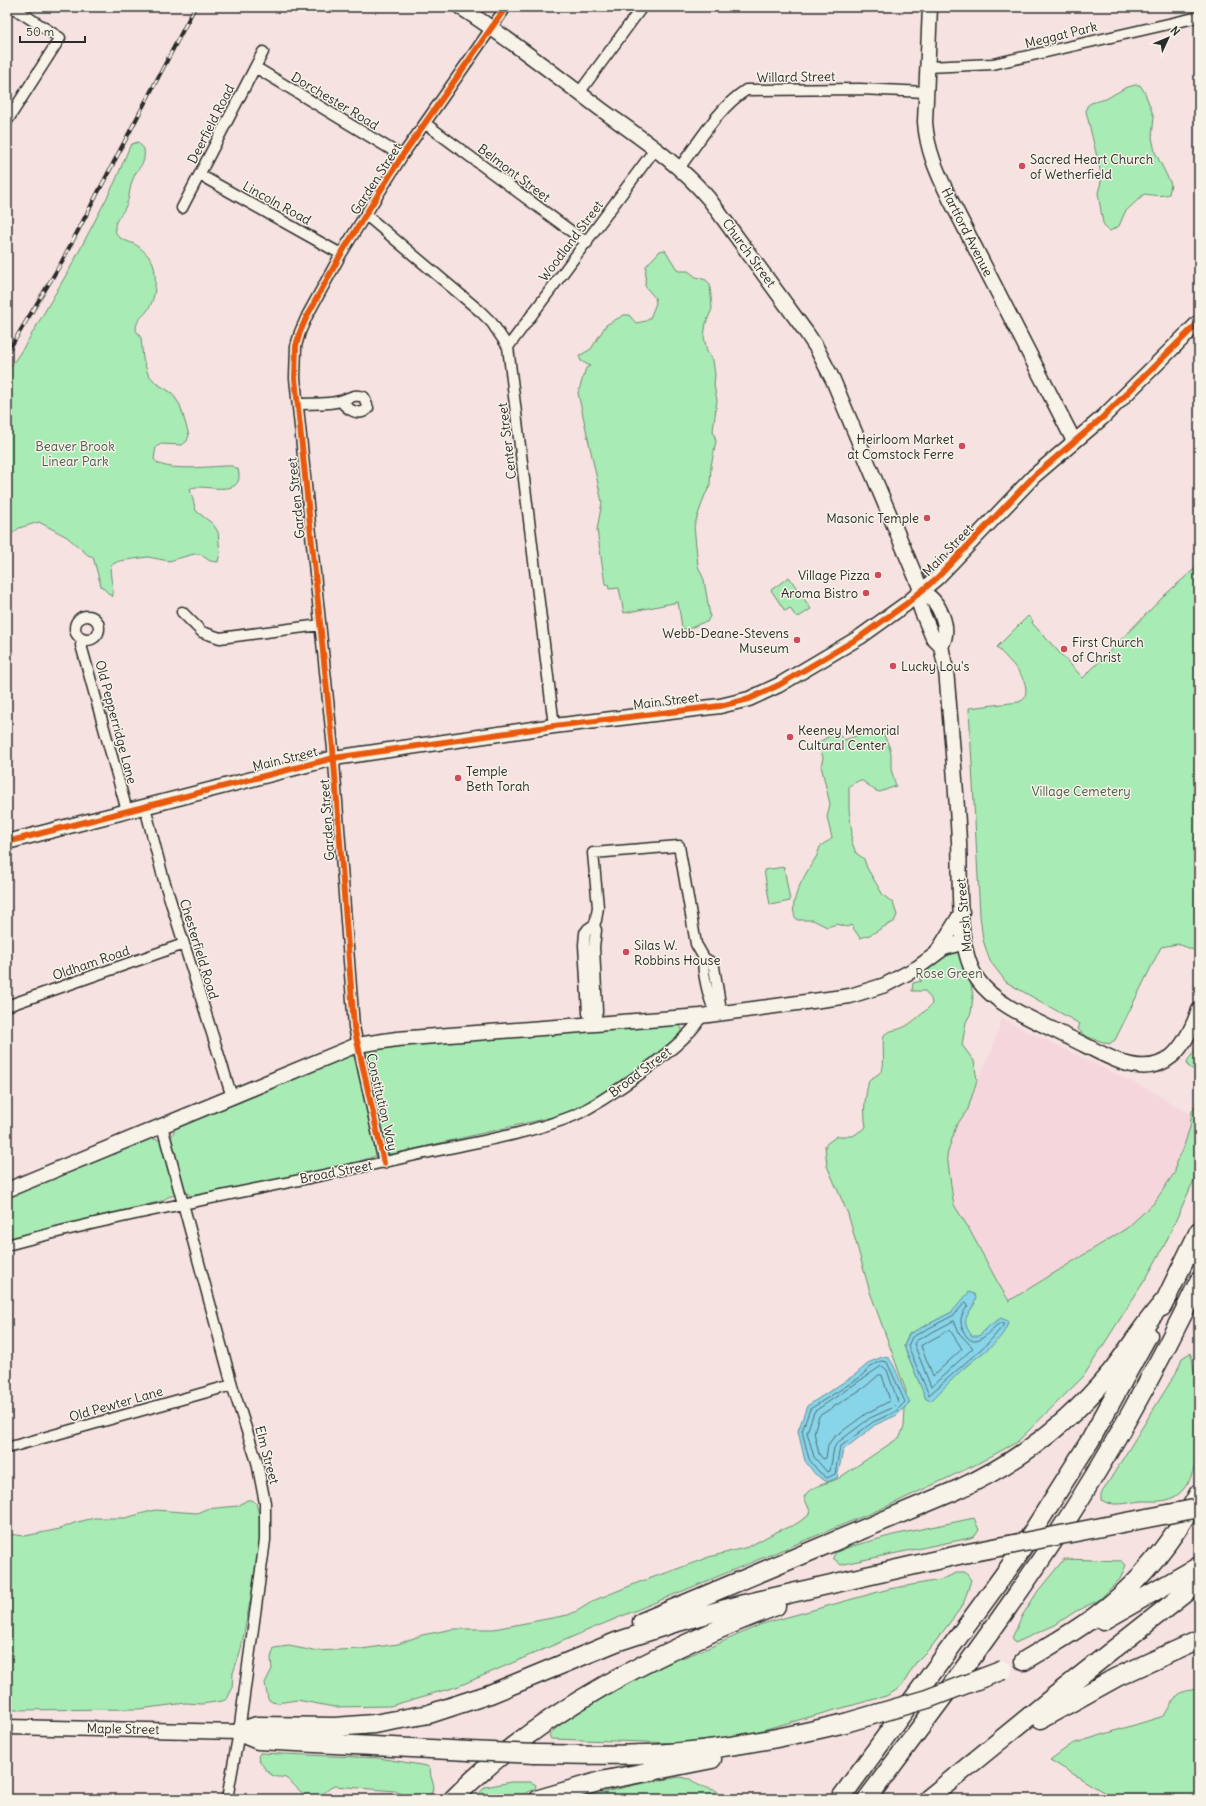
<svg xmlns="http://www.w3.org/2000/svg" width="1206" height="1806" viewBox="0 0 1206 1806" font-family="Delius,sans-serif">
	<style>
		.built { fill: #f5d6dc }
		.green { fill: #a9ebb4; stroke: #6a8b70; fill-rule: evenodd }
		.water { fill: #88d4e8; stroke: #63909c }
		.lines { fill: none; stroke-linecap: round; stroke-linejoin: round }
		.shore { stroke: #506f77; stroke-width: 1 }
		.street-casing { stroke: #2b2b2b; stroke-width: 13 }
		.secondary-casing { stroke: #2b2b2b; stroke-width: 17 }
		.highway-casing { stroke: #2b2b2b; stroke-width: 21 }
		.street { stroke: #f7f3e8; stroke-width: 10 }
		.secondary { stroke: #f7f3e8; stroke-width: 14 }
		.highway { stroke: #f7f3e8; stroke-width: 18 }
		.rail-casing { stroke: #2b2b2b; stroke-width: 4 }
		.rail { stroke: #f7f3e8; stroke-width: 2.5; stroke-dasharray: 8; stroke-linecap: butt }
		.highway-bridge-casing { stroke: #2b2b2b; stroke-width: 21; stroke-linecap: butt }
		.highway-bridge { stroke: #f7f3e8; stroke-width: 18 }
		.cycleway-casing { stroke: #f7f3e8; stroke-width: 8 }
		.cycleway { stroke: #e8590c; stroke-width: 6 }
		.poi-dot { fill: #d1495b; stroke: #f7f3e8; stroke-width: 1.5 }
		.labels { text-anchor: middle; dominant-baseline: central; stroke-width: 3; stroke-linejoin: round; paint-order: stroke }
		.street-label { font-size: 13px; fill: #2b2b2b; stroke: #f7f3e8 }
		.poi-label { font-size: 13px; fill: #2b2b2b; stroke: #f7f3e8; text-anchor: start }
		.park-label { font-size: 13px; fill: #4a5b4d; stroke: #f7f3e8 }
	</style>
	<rect width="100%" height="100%" fill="#f6e2e1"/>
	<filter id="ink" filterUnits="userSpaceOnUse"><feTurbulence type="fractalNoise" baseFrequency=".025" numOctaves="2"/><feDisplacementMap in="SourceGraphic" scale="8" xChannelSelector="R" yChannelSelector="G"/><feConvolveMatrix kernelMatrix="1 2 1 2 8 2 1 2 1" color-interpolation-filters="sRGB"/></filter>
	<g filter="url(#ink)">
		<path class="built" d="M1002,1019L1147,1089L1192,1115L1190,1127L1182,1152L1176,1162L1175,1172L1154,1203L1127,1228L1009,1301L998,1283L968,1227L954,1205L950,1170L947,1160V1155L956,1126L968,1109L973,1090L991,1052Z"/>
		<path class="green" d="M1135,85H1140L1145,93L1154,117L1152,137L1155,152L1171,184L1169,194C1160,197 1153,195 1144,194L1125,212L1119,226L1110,231L1106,228L1103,223L1098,193L1102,178L1086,111L1087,106L1091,103L1106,99L1125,88Z
			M138,142L144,149C146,167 138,165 133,179C129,188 130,198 125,208C122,214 115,220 115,227C115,242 131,240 139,247C144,251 150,257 153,263C157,275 156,298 149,308C144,317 136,318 136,330L141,338L143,359L148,374L156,383L172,393L180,405L189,435L187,441L182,445L161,444L156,447L154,459C161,474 217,465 232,466L238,469C247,502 198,481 190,489L196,511L213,524L218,532L220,553L218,562L210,561L200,554H194L169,561L148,557L119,561L111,565C108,575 116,593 112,597L101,586L93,557L88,555L67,537L39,522L19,528L7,538V372L26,344L73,263L115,182L129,148L132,144Z
			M665,250L678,271H688L696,277L706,280L710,284L712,309L706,323L704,337L707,352L713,360L715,375L714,385L717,400L713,431L716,441L711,466L710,486L705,495L694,526L698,566L704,580L710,616L707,622C698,622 693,630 683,629L682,627L678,602L624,613L619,588L609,589L608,584H605L597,530L602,502L578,393L586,368L590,366L581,361L579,356L591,349L606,325L624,315H629L636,323L646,321L650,318L656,303L655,298L645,286L646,266L660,251Z
			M1199,565V952L1178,944L1161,947L1115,1040L1109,1044L1085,1036L1078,1029L1080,1024L1006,982L990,961L983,940L980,915L969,708L1019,702L1024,699C1033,679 1008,661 997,647L1028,616L1033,621L1032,623L1083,678L1167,593Z
			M789,577L811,609L800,616L796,617L790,608L785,611L771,590Z
			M877,729L883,733L889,746L891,754V769L896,786L880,792C872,791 868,783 860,780L849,786V809L852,833L851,840L856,853L864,859L867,868L883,895L893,903L897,915L894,922C880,927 877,934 860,938L851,925L847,927L837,924L827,927L813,920H797C785,905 807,871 815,859C818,855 818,851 820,847C824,842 829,842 832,838L827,817L830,804L821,766L823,758L819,742L835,733H837L844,740Z
			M784,867L790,901L770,905L764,870Z
			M956,951L961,953L971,984L973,996L971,1013L966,1022L962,1045L974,1061L977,1080L968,1109L956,1126L947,1155L953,1200L954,1205L968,1227L998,1283L1009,1301L1127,1228L1154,1203L1175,1172L1176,1162L1182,1152L1190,1127L1192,1111L1199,1099V1169L1165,1244L1148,1275L1083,1377L1017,1442L975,1465L888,1506L586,1631L459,1686L390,1706L334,1707L297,1700L277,1703L272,1702L268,1699L265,1683L272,1669L271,1658L274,1648L289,1646L314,1651L361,1649L398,1644L422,1635L453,1629H494L568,1615L577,1611L595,1600L642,1581L669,1572L709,1557L748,1547L776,1532L796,1524L808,1516L810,1511L804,1497C810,1485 828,1484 839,1478L900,1437L904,1427L906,1391L870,1292L848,1214L827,1166L825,1145L837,1136H853L866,1127C863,1109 865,1098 869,1080C873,1077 880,1074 882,1070C885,1066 882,1042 884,1035C891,1029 897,1031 904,1027C910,1025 928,1009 932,1004L931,999L925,991H912L913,983L922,981L919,979L947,952ZM975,1303L966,1316L965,1321L966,1328L972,1336L970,1363L926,1399L904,1346L909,1334L952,1312Z
			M679,1024L682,1029L679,1035L636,1070L594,1100L577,1108L561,1115L393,1154C386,1151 356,1163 346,1165C295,1177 243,1186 191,1196L186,1192L168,1197L162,1201L7,1239V1195L150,1138L159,1140L172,1136L174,1131L176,1128L350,1055L356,1058L372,1049L382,1046Z
			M1199,1039V1077L1197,1072L1188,1066L1187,1061L1194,1052Z
			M1190,1353C1195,1364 1191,1370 1199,1382C1199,1415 1206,1485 1170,1499C1161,1502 1152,1501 1143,1501C1129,1502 1114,1508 1101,1500V1494L1176,1373L1182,1358Z
			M247,1500H252L256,1503L261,1523L259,1555L241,1649L233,1673L232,1689L227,1699L222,1701L202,1704L186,1703L139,1709L7,1710V1534L25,1536L60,1529L74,1523L94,1518H125L155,1510L197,1513L206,1509L238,1506Z
			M974,1518L979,1530L975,1536L970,1538L853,1562L841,1565L833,1558L835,1553L849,1547L893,1535Z
			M1064,1559L1122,1561L1126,1565L1120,1579L1099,1600L1076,1611L1055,1625L1015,1643L1012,1638L1022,1616L1038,1591Z
			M959,1572H965L971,1580L963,1605L932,1646L917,1661L903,1684L895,1691L886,1696L744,1735L711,1741L676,1743L551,1739L549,1735L565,1720L603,1696L653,1669L713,1646L762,1624L889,1589L940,1580Z
			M1199,1689V1799H1115L1050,1760L1072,1744L1164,1716C1175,1697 1176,1691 1199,1689Z
			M260,1753L379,1758L427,1766L430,1769L431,1777L434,1786L429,1799H405L404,1795L395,1791L335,1786L330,1788L318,1798C304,1800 297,1786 287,1779C283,1776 278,1778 274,1776C269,1775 260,1763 258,1757Z
			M680,1777L690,1779L698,1785L717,1791L723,1799H574L639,1784Z
			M511,1782H531L536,1785L535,1789L513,1799H474L485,1787Z"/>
		<path class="water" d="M969,1292L974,1294L976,1298C971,1316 958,1317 972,1336H979L990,1325L1001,1318L1008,1321C1005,1341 978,1355 964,1368C953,1378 942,1390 931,1401L926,1399L904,1346L909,1334L952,1312Z
			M882,1357L889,1358C899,1372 901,1388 910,1402L897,1415L875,1425L843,1450L837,1478L827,1482L815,1474L805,1461L798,1431L807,1406L856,1374L870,1362Z"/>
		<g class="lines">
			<path class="shore" d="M966,1302L968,1305C966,1309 962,1313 961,1319C960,1329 969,1347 981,1339C988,1335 993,1327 1000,1323H1003V1326L989,1342L929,1395L908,1346L912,1337L954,1315Z
				M954,1321L959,1333L973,1348L931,1387L914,1344L916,1341Z
				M950,1330L962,1349L933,1376L921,1346Z
				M882,1361L887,1362L905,1402L895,1412L873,1422L840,1447L835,1474L827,1478L818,1471L809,1459L802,1431L810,1409L859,1378L873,1365Z
				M882,1366L887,1370L898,1402L892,1408L870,1418L837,1443L834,1448L830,1471L827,1472L814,1457L807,1432L814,1412Z
				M879,1375H882L890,1401L867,1413L833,1438L828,1445L826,1458L823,1459L819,1454L814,1432L819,1416L865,1387Z"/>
			<g class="street-casing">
				<path id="street" d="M255,67L402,156
					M928,67L993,64L1199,17
					M579,93L642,7
					M7,121L60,38L12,7
					M426,124L587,243
					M679,168C700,141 717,109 746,90L860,89L926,92
					M200,175L341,254
					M182,208L263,52
					M366,215L481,312L492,323L508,347L554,726
					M508,347L655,149
					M298,404C311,403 328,405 340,401C349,399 353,393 364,397L368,408C360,418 347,409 341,401
					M182,612L202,632L220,638L320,625
					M75 628a12 12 0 1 1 24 0a12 12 0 1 1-24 0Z
					M83,639L81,645L127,811
					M145,807L163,877L232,1097
					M594,925L596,930L594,947L597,1012L593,1024L588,1013L584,945L585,933L588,929L594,925L596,920L598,907L593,853L679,846L696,944L704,958L712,963L714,967L720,1004L717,1014C710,1006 701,968 704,958
					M7,1006L184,944
					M162,1126L232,1385L257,1462L265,1503V1540L239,1732L227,1799
					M384,1163L354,1027L333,749L295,378L296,346L300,332L307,316L341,254L402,156L506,7
					M7,1245C143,1208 283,1186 420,1154C470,1143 525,1135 573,1116C600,1105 692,1041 701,1016
					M7,1448L232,1385"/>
			</g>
			<g class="secondary-casing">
				<path id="secondary" d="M460,7C509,38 555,75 602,110C639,137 679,163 709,199L806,332L816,347L833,380L922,592
					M930,7L925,122C927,150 937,172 949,197L1074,441
					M922,592L919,603L922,612L933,638L941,646L946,670C951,727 956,784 959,841C961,880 955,948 978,980C996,1006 1039,1022 1066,1036C1084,1044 1102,1055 1121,1062C1166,1078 1185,1048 1199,1010
					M922,592C939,600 952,628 941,646
					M7,842L334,758L554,726L720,706L749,699L779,685L860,637L906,604L938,577L1034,476L1102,418L1199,322
					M938,951L962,912
					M7,1190L357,1045L397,1039L701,1016L850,996L885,985L917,968L944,948L964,942
					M7,1727L239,1732"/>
			</g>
			<g class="highway-casing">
				<path id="highway" d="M1162,1307L1199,1231
					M1103,1621L1199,1566
					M642,1622L959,1489C1018,1462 1070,1422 1111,1372C1131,1347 1146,1320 1168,1297
					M1024,1661C1049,1646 1075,1632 1098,1614C1141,1582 1174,1539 1199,1493
					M1041,1719L1117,1677L1199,1640
					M239,1732L257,1726L335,1727L374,1724L429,1714L490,1694L616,1642L674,1623L744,1604L963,1554
					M239,1732L258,1740L469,1751
					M535,1754C579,1755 624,1756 668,1753C728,1749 787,1737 845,1723
					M453,1799C542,1709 660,1651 776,1606
					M539,1799L601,1781L712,1759
					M840,1799L1016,1558L1091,1439L1148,1335
					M867,1799C926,1720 986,1641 1042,1558C1101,1470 1153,1377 1199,1281
					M928,1799L1047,1702L1199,1582"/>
			</g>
			<use href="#street" class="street"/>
			<use href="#secondary" class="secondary"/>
			<use href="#highway" class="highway"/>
			<g class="rail-casing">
				<path id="rail" d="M7,353L60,265L195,7"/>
			</g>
			<use href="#rail" class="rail"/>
			<g class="highway-bridge-casing">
				<path id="highway-bridge" d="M963,1554L1199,1508
					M845,1723L927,1699L1003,1670
					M469,1751L535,1754"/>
			</g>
			<use href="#highway-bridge" class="highway-bridge"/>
			<g class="cycleway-casing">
				<path id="cycleway" d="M7,842L334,758L554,726L720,706L749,699L779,685L860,637L906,604L938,577L1034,476L1102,418L1199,322
					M384,1163L354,1027L333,749L295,378L296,346L300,332L307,316L341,254L402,156L506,7"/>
			</g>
			<use href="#cycleway" class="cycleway"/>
		</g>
	</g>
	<g class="poi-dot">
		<circle cx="1022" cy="166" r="4"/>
		<circle cx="962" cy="446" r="4"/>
		<circle cx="927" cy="518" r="4"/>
		<circle cx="878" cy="575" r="4"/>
		<circle cx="866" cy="593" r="4"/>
		<circle cx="797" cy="640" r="4"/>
		<circle cx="1064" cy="649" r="4"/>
		<circle cx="893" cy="666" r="4"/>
		<circle cx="790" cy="737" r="4"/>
		<circle cx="458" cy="778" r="4"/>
		<circle cx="626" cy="952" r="4"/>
	</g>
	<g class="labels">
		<g class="street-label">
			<text transform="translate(1061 35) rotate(-14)">Meggat Park</text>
			<text transform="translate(796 77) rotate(-1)">Willard Street</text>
			<text transform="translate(335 101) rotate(31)">Dorchester Road</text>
			<text transform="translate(211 124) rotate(-63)">Deerfield Road</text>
			<text transform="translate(514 173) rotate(37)">Belmont Street</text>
			<text transform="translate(376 179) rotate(-57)">Garden Street</text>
			<text transform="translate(277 203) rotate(29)">Lincoln Road</text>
			<text transform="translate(967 232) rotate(63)">Hartford Avenue</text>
			<text transform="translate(571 241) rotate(-53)">Woodland Street</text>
			<text transform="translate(749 253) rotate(54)">Church Street</text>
			<text transform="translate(507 441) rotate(-97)">Center Street</text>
			<text transform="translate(296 498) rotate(-96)">Garden Street</text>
			<text transform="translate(948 550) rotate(-46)">Main Street</text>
			<text transform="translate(666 701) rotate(-7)">Main Street</text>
			<text transform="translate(116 722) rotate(75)">Old Pepperridge Lane</text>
			<text transform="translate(285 759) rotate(-14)">Main Street</text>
			<text transform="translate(327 820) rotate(-94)">Garden Street</text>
			<text transform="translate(964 915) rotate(-95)">Marsh Street</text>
			<text transform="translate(199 949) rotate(73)">Chesterfield Road</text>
			<text transform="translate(91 963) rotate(-19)">Oldham Road</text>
			<text transform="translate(640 1072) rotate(-37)">Broad Street</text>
			<text transform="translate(382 1102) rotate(77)">Constitution Way</text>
			<text transform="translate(336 1172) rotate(-11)">Broad Street</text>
			<text transform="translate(116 1404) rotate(-16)">Old Pewter Lane</text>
			<text transform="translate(267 1455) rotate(75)">Elm Street</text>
			<text transform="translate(123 1729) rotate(1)">Maple Street</text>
		</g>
		<g class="poi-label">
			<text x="1030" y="159">Sacred Heart Church<tspan x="1030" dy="15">of Wetherfield</tspan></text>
			<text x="954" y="439" text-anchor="end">Heirloom Market<tspan x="954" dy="15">at Comstock Ferre</tspan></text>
			<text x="919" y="518" text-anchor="end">Masonic Temple</text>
			<text x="870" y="575" text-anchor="end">Village Pizza</text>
			<text x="858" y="593" text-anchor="end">Aroma Bistro</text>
			<text x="789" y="633" text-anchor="end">Webb-Deane-Stevens<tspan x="789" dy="15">Museum</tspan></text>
			<text x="1072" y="642">First Church<tspan x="1072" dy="15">of Christ</tspan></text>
			<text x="901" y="666">Lucky Lou's</text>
			<text x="798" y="730">Keeney Memorial<tspan x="798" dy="15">Cultural Center</tspan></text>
			<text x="466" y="771">Temple<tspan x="466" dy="15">Beth Torah</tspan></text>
			<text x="634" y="945">Silas W.<tspan x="634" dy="15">Robbins House</tspan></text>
		</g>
		<g class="park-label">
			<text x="75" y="446">Beaver Brook<tspan x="75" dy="15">Linear Park</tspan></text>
			<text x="1081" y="791">Village Cemetery</text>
			<text x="949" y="973">Rose Green</text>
		</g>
	</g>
	<rect width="1206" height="1806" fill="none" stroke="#f7f3e8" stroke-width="24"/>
	<rect x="12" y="12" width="1182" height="1782" fill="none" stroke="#2b2b2b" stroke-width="1.5" filter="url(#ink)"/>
	<g transform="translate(1168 38) rotate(46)" stroke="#f7f3e8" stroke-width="3" paint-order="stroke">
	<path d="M0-3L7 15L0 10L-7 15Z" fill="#2b2b2b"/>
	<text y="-6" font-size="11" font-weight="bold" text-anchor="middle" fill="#2b2b2b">N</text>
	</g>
	<path d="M20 36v6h65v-6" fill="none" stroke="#2b2b2b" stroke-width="2"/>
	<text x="26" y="36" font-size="12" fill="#2b2b2b" stroke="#f7f3e8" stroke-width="3" paint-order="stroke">50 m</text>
</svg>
